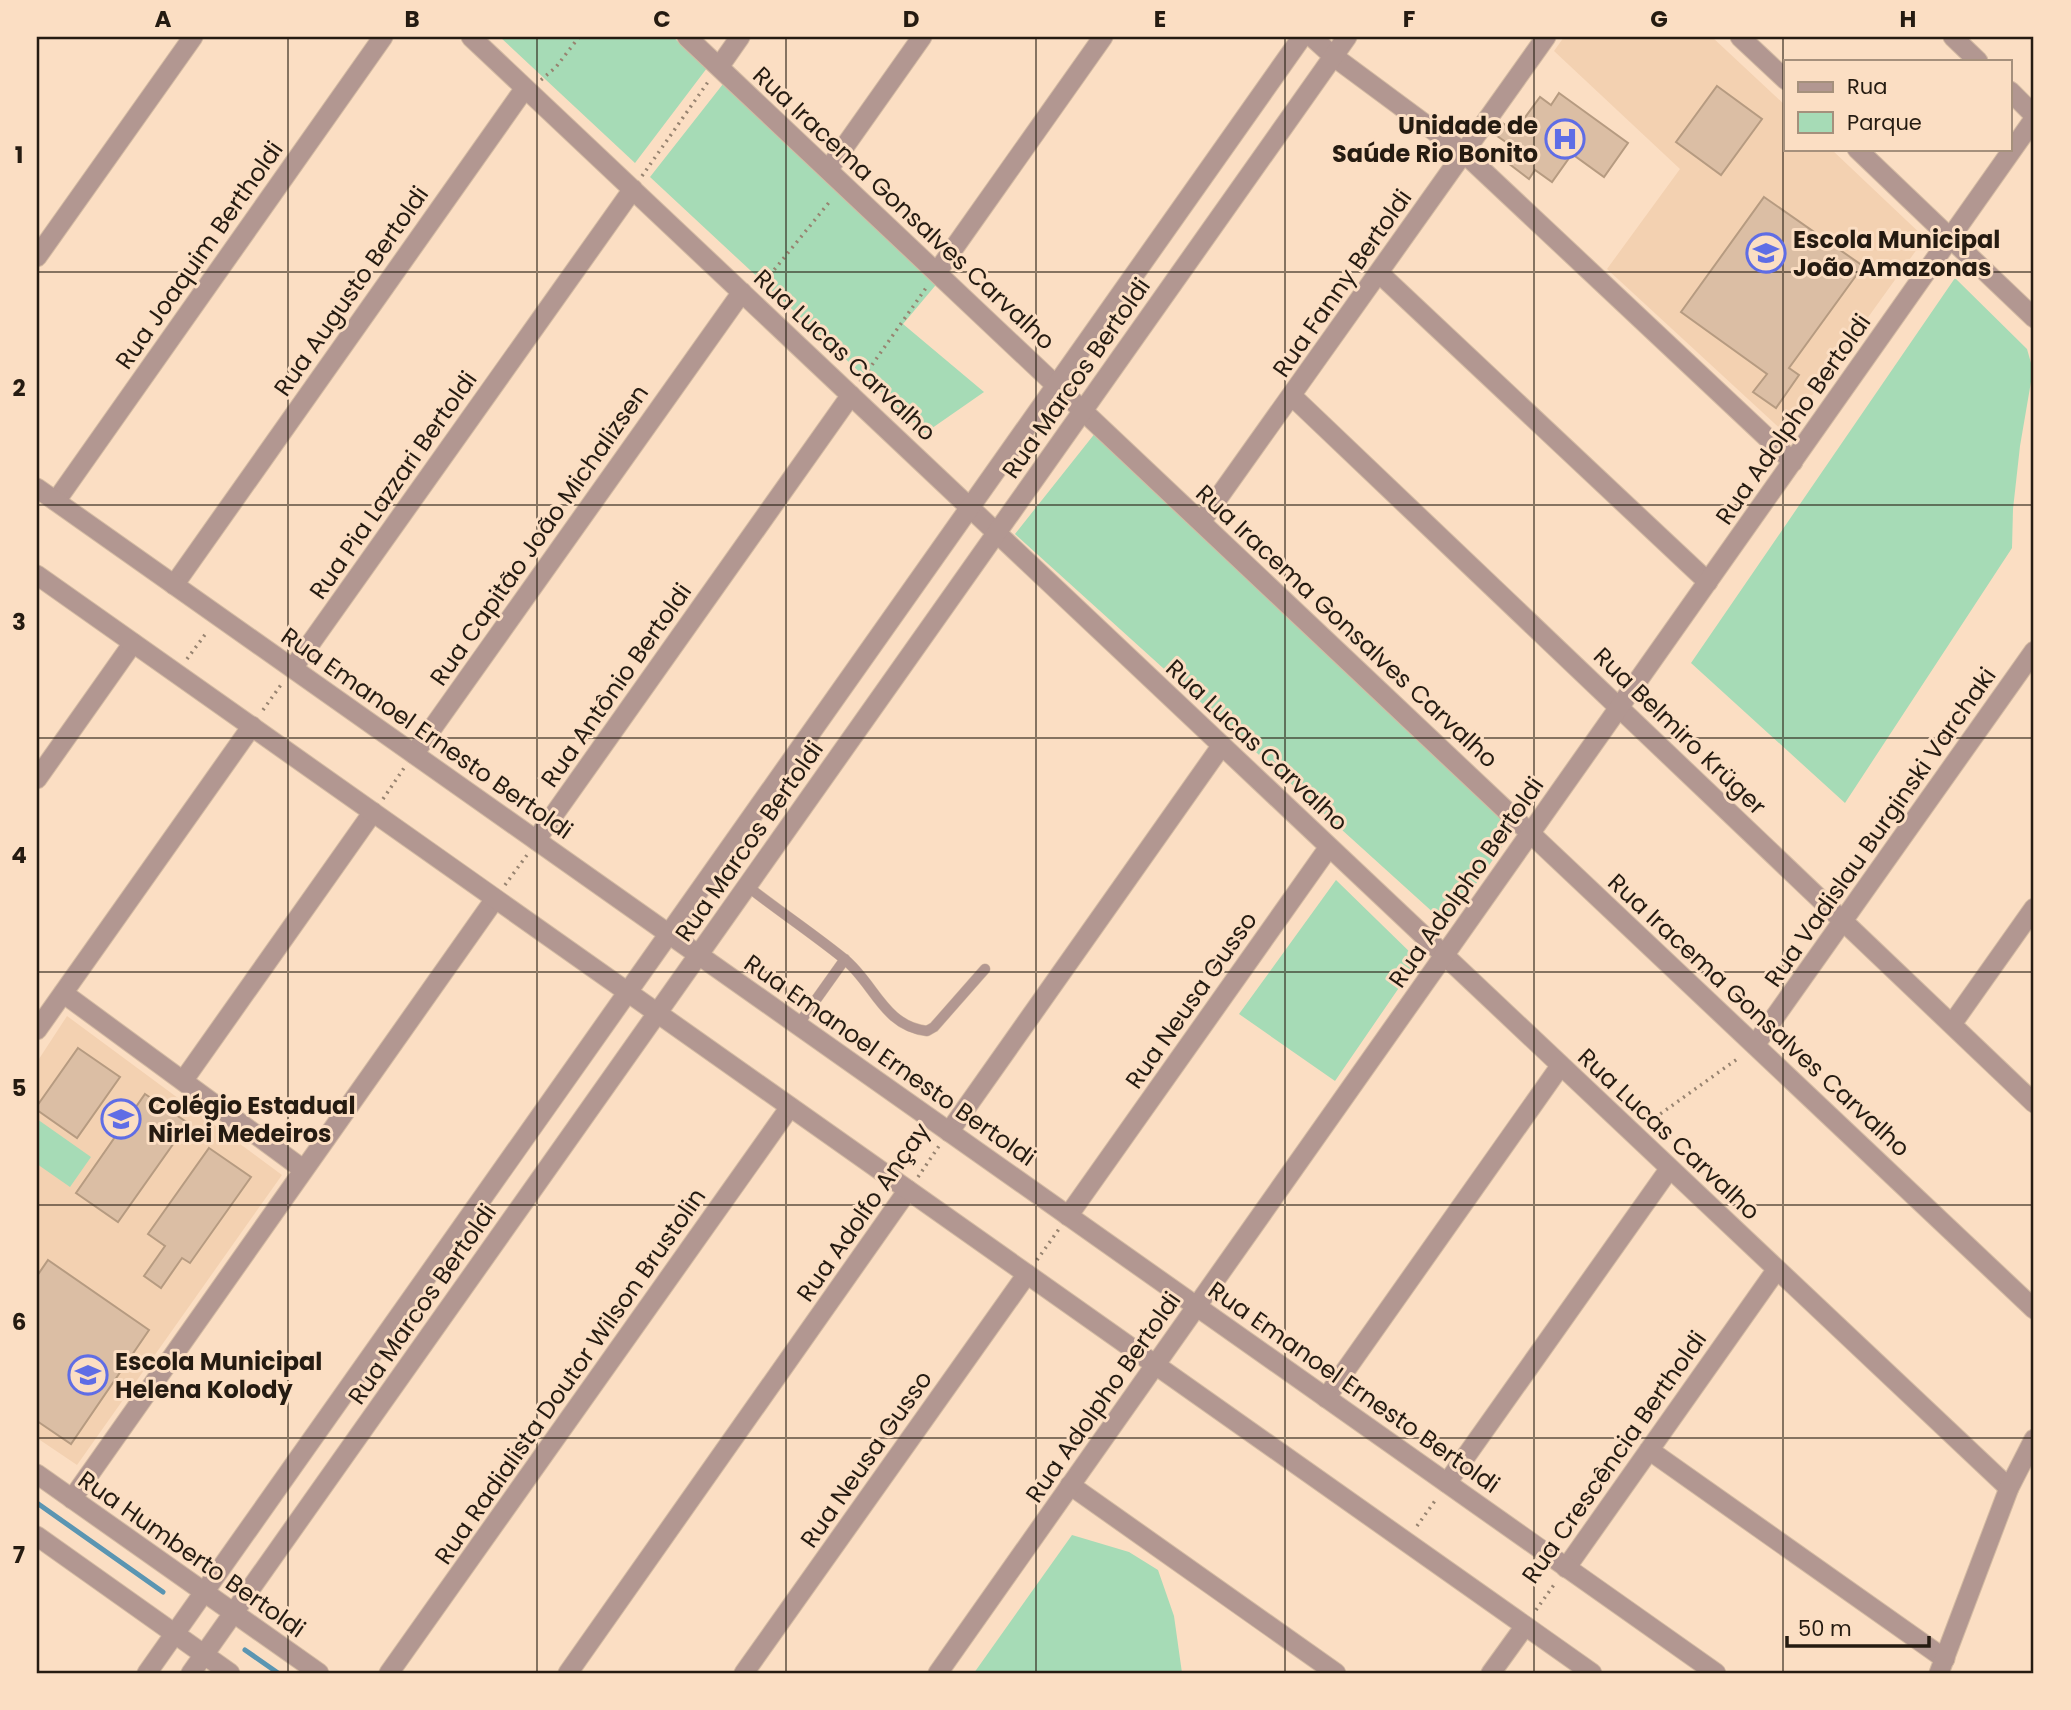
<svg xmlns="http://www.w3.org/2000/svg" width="2071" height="1710" viewBox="0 0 2071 1710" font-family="Poppins,sans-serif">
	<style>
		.built { fill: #f3d1b1 }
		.green { fill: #a6dbb6 }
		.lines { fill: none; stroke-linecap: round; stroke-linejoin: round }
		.stream { stroke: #5a95b2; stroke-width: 5 }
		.building { fill: #dbbea4; stroke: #b69b81; stroke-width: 2 }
		.service-casing { stroke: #d4bba3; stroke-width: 11 }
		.minor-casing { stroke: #d4bba3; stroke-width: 21 }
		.tertiary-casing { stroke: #d4bba3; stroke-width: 21 }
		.path { stroke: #978370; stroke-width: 3.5; stroke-dasharray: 2 5; stroke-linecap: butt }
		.service { stroke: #b29791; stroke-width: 10 }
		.minor { stroke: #b29791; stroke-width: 19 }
		.tertiary { stroke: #b29791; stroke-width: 19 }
		.grid { fill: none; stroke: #251b11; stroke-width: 2; stroke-opacity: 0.55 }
		.labels { text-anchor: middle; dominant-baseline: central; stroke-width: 6; stroke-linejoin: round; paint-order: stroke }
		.poi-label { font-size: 24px; font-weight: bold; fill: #251b11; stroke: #fbdec3; text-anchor: start }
		.street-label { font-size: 24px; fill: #251b11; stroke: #fbdec3 }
		.neatline { fill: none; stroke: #251b11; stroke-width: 2.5 }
		.grid-label { font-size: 23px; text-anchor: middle; font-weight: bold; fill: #251b11 }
	</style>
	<rect width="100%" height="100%" fill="#fbdec3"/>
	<path class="built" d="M1564,37H1712L1786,106V149H1831L1925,238L1785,433L1607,269L1680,169L1554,51Z
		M67,1016L282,1175L77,1465L37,1438V1062Z"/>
	<path class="green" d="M500,37H673L707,68L635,163Z
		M723,84L940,280L903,324L984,392L925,433L650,177Z
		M1955,278L2027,349L2033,370L2020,446L2013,509L2012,548L1845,803L1691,663Z
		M1096,432L1518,824L1447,925L1015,534Z
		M1336,880L1418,960L1335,1081L1239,1014Z
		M37,1119L91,1157L70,1187L37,1164Z
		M1072,1535L1129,1552L1158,1570L1174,1616L1182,1673H974Z"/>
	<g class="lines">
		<path class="stream" d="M37,1503L163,1592
			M245,1650L278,1673"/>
	</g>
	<path class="building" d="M1717,86L1762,119L1721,175L1676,142Z
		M1559,93L1628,143L1604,177L1572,154L1552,182L1535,170L1529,179L1508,163L1517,150L1493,133L1501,122L1515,131L1540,97L1551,105Z
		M1764,197L1863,266L1789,368L1799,375L1776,408L1753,392L1767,374L1681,312Z
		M78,1048L120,1077L77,1138L37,1110V1106Z
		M145,1094L188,1123L118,1222L76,1193Z
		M209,1148L251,1177L190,1263L182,1258L161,1288L144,1276L165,1246L148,1234Z
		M48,1260L149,1330L71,1444L37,1421V1276Z"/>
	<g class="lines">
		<g class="service-casing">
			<path id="service" d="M747,886C779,911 812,933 843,958C874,982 883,1026 927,1031L934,1027L985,969
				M798,1025L845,959"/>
		</g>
		<g class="minor-casing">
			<path id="minor" d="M471,37L2009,1488
				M687,37L2034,1309
				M1312,37L1333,56L1464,153L1793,462
				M1740,37L1786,80
				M1953,37L1978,61
				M719,67L740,37
				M2010,91L2034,115
				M1857,149L2034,318
				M828,170L922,37
				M937,272L1103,37
				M1379,273L1708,582
				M1292,396L2034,1103
				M56,501L383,37
				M1201,522L1546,37
				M174,585L525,88
				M293,668L633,189
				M414,754L742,292
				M37,779L133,643
				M536,840L851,395
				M63,993L304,1170
				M1952,1024L2034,908
				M37,1030L252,726
				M1755,1045L2034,651
				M183,1081L373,812
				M949,1132L1222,745
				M1068,1216L1329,847
				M1326,1398L1561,1065
				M1649,1450L1945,1659
				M1447,1483L1670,1168
				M1070,1485L1336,1673
				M72,1499L495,899
				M1566,1568L1777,1269
				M389,1673L790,1107
				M568,1673L908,1190
				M744,1673L1027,1274
				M1491,1673L1525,1626"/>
		</g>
		<g class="tertiary-casing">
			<path id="tertiary" d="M37,257L193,37
				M37,488L1716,1673
				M37,575L1592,1673
				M37,1474L319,1673
				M37,1536L230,1673
				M147,1673L1302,37
				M191,1673L1347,37
				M938,1673L2034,119
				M1939,1673L2009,1488L2034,1439"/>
		</g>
		<path class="path" d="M541,80L556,67L579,37
			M642,176L708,82
			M761,286L831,200
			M860,382L926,288
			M187,659L207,632
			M263,710L283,682
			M383,799L404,768
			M505,885L527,855
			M1649,1122L1740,1057
			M918,1177L939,1146
			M1037,1260L1059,1229
			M1417,1526L1437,1498
			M1536,1610L1556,1582"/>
		<use href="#service" class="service"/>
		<use href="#minor" class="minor"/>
		<use href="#tertiary" class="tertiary"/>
	</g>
	<path class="grid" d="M288,37V1673M537,37V1673M786,37V1673M1036,37V1673M1285,37V1673M1534,37V1673M1783,37V1673M37,272H2034M37,505H2034M37,738H2034M37,972H2034M37,1205H2034M37,1438H2034"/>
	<defs>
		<g id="hospital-ring" transform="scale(2.0125)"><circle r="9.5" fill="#fbdec3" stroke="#5f6de5" stroke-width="1.5"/><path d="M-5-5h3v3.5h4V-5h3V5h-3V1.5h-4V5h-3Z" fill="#5f6de5"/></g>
		<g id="school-ring" transform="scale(2.0125)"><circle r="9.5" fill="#fbdec3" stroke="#5f6de5" stroke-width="1.5"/><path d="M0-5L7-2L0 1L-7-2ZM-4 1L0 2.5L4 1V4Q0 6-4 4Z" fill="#5f6de5"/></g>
	</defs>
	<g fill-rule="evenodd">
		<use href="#hospital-ring" x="1565" y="139"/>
		<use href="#school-ring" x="1766" y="253"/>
		<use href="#school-ring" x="121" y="1119"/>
		<use href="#school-ring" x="88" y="1375"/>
	</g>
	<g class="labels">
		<g class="poi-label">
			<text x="1538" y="125" text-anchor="end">Unidade de<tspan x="1538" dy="28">Saúde Rio Bonito</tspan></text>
			<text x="1793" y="239">Escola Municipal<tspan x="1793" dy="28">João Amazonas</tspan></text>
			<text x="148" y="1105">Colégio Estadual<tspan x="148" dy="28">Nirlei Medeiros</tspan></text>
			<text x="115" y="1361">Escola Municipal<tspan x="115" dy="28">Helena Kolody</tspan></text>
		</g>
		<g class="street-label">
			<text transform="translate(904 208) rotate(43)">Rua Iracema Gonsalves Carvalho</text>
			<text transform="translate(199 255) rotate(-55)">Rua Joaquim Bertholdi</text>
			<text transform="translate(1342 283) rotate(-55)">Rua Fanny Bertoldi</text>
			<text transform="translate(351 291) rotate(-55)">Rua Augusto Bertoldi</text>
			<text transform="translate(845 355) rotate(43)">Rua Lucas Carvalho</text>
			<text transform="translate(1076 378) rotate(-55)">Rua Marcos Bertoldi</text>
			<text transform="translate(1793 419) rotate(-55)">Rua Adolpho Bertoldi</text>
			<text transform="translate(393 485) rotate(-55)">Rua Pia Lazzari Bertoldi</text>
			<text transform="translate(539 535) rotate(-55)">Rua Capitão João Michalizsen</text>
			<text transform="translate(1347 626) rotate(43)">Rua Iracema Gonsalves Carvalho</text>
			<text transform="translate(616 685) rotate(-55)">Rua Antônio Bertoldi</text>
			<text transform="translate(1680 731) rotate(44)">Rua Belmiro Krüger</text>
			<text transform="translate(427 733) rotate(35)">Rua Emanoel Ernesto Bertoldi</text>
			<text transform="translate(1257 745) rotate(43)">Rua Lucas Carvalho</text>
			<text transform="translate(1880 827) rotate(-55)">Rua Vadislau Burginski Varchaki</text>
			<text transform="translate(749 841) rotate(-55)">Rua Marcos Bertoldi</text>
			<text transform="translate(1466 882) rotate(-55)">Rua Adolpho Bertoldi</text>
			<text transform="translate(1191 1000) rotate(-55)">Rua Neusa Gusso</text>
			<text transform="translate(1759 1015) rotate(43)">Rua Iracema Gonsalves Carvalho</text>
			<text transform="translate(890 1060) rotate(35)">Rua Emanoel Ernesto Bertoldi</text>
			<text transform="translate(1669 1134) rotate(43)">Rua Lucas Carvalho</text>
			<text transform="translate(863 1212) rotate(-55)">Rua Adolfo Ançay</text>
			<text transform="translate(422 1304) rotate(-55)">Rua Marcos Bertoldi</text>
			<text transform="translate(570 1376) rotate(-55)">Rua Radialista Doutor Wilson Brustolin</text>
			<text transform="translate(1354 1387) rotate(35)">Rua Emanoel Ernesto Bertoldi</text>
			<text transform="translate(1103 1397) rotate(-55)">Rua Adolpho Bertoldi</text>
			<text transform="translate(1614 1457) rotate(-55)">Rua Crescência Bertholdi</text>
			<text transform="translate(866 1459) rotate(-55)">Rua Neusa Gusso</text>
			<text transform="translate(192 1554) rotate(35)">Rua Humberto Bertoldi</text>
		</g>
	</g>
	<rect width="2071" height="1710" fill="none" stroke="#fbdec3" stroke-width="77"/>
	<rect x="1784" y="60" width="228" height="91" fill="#fbdec3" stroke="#a5907c" stroke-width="2"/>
	<rect x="1798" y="82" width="35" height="10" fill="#b29791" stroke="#a5907c" stroke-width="2"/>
	<text x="1847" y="94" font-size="21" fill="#251b11">Rua</text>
	<rect x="1798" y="112" width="35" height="21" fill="#a6dbb6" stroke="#a5907c" stroke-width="2"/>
	<text x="1847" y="130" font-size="21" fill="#251b11">Parque</text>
	<path d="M1787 1636v10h142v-10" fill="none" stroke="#251b11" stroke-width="3.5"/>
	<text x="1798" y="1636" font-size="21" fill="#251b11" stroke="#fbdec3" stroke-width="5" paint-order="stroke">50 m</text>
	<rect x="38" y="38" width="1994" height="1634" class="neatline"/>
	<g class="grid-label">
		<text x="163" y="27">A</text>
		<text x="412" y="27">B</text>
		<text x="662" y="27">C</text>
		<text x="911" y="27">D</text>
		<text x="1160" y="27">E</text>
		<text x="1409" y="27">F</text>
		<text x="1659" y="27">G</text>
		<text x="1908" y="27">H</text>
		<text x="19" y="163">1</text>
		<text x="19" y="396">2</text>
		<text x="19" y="630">3</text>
		<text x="19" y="863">4</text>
		<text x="19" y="1096">5</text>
		<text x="19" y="1330">6</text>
		<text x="19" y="1563">7</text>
	</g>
</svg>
